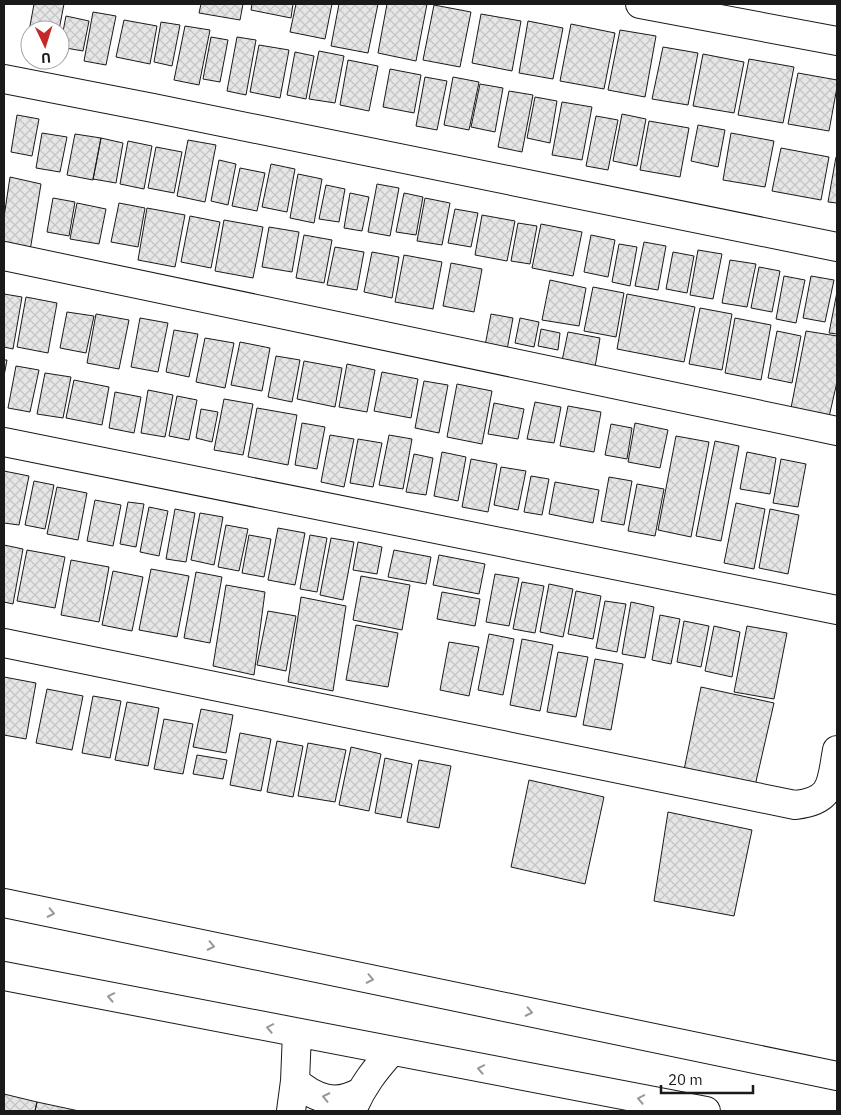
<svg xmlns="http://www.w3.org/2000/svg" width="841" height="1115" viewBox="0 0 841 1115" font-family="'IBM Plex Sans',sans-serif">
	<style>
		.building { fill: url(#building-cross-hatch); stroke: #1a1a1a }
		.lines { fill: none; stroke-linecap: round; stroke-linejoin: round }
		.minor-casing { stroke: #1a1a1a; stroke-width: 30 }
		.minor { stroke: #fff; stroke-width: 28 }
		.oneway { stroke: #989898 }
	</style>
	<defs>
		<pattern id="building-cross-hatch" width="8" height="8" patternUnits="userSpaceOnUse" patternTransform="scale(1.25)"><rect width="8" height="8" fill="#e6e6e6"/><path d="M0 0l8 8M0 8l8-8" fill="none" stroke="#c5c5c5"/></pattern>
	</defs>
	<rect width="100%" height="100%" fill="#fff"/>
	<path class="building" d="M34,4H64L59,30H30V55L25,53Z
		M201,4H243L240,20L199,13Z
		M252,4H293L291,18L251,10Z
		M296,4H332L325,39L290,32Z
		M339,4H378L368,53L331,46Z
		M387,4H427L416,61L378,53Z
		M434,5L471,12L460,67L423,60Z
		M93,12L116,16L106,65L84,61Z
		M481,14L521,21L512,71L472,63Z
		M66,16L89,21L83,51L60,47Z
		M124,20L157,26L150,64L116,57Z
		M528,21L563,28L553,79L519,73Z
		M161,22L180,25L172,66L154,62Z
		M571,24L615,33L604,89L560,81Z
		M185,26L210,30L199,85L174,80Z
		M620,30L656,36L645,97L608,90Z
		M211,37L228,40L220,82L203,79Z
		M237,37L256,40L246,95L227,91Z
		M259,45L289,50L280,98L250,92Z
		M663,47L698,53L688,105L652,99Z
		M319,51L344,56L335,103L309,99Z
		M295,52L314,56L306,99L287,95Z
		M703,54L744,62L734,113L693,106Z
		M749,59L794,67L783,123L738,115Z
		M348,60L378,66L369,111L340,105Z
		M390,69L421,75L414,113L383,107Z
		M798,73L837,80V87L829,131L788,124Z
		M425,77L447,81L437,130L416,126Z
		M453,77L479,82L469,130L444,125Z
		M480,84L503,88L495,132L471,127Z
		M509,91L533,95L522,152L498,147Z
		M535,97L557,101L550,143L527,138Z
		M562,102L592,107L582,160L552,155Z
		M622,114L646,119L637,166L613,161Z
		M17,115L39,119L32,156L11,152Z
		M596,116L618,120L608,170L586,166Z
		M649,121L689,128L680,177L640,170Z
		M698,125L725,130L718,167L691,161Z
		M42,133L67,137L60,172L36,168Z
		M731,133L774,141L765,187L723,180Z
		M75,134L101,138L93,180L67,175Z
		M101,138L123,143L116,183L93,179Z
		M188,140L216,145L205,202L177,196Z
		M128,141L152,146L144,189L120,184Z
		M156,147L182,152L174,193L148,188Z
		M781,148L829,157L821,200L772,191Z
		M836,157L837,158V203L828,202Z
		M219,160L236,164L228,205L211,201Z
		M271,164L295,169L287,212L262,207Z
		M240,168L265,173L257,211L232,206Z
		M298,174L322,179L314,223L290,218Z
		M10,177L41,184L30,251L4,243V217Z
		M377,184L399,188L390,236L368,232Z
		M326,185L345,189L339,222L319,219Z
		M350,193L369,197L362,231L344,228Z
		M404,193L423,197L416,235L396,232Z
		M53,198L75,202L69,236L47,232Z
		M425,198L450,203L442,245L417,241Z
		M77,203L106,209L99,244L70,239Z
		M119,203L145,208L138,247L111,242Z
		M147,208L185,215L175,267L138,260Z
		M455,209L478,213L471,247L448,243Z
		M482,215L515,221L507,261L475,255Z
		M190,216L220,222L211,268L181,262Z
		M224,220L263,227L253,278L215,271Z
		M518,223L537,226L530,264L511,261Z
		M541,224L582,232L573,276L532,268Z
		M269,227L299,232L292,272L262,267Z
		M304,235L332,240L324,283L296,278Z
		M591,235L615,240L608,277L584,272Z
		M644,242L666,246L658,290L635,286Z
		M619,244L637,247L630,286L612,282Z
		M335,247L364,252L357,290L327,285Z
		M698,250L722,254L713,299L690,295Z
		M372,252L399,257L392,298L364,292Z
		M673,252L694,256L687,293L666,289Z
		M404,255L442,262L433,309L395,302Z
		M730,260L756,264L747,307L722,303Z
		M451,263L482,269L474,312L443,306Z
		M759,267L780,271L772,312L751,308Z
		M784,276L805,280L796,323L776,319Z
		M811,276L834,280L825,322L803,318Z
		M550,280L586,288L579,326L542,320Z
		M593,287L624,293L616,337L584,331Z
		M837,292V334L829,333Z
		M4,294L22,297L13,349L4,347Z
		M627,294L695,307L684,362L617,349Z
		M26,297L57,303L48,353L17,347Z
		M700,308L732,314L722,370L689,364Z
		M67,312L94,316L86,353L60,348Z
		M96,314L129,320L119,369L87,363Z
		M491,314L513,318L507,350L485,346Z
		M140,318L168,323L158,372L131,367Z
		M520,318L539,322L534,347L515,343Z
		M735,318L771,325L761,380L725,373Z
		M541,329L560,333L558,350L538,346Z
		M174,330L198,334L189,377L166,372Z
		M777,331L801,336L792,383L768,378Z
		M806,331L837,336V382L829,417L791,408Z
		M568,332L600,338L595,367L562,361Z
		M205,338L234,343L225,388L196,382Z
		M240,342L270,348L262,391L231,385Z
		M276,356L300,360L292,402L268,397Z
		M4,360H7L4,376Z
		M304,361L342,368L335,407L297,399Z
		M347,364L375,370L367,412L339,407Z
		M16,366L39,370L30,412L8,408Z
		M382,372L418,379L411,418L374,411Z
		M45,373L71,377L63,418L37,414Z
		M74,380L109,387L102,425L66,418Z
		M424,381L448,385L439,433L415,428Z
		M457,384L492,391L482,444L447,437Z
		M148,390L173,395L165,437L141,433Z
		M115,392L141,397L134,433L109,428Z
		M177,396L197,400L189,440L169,436Z
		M224,399L253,404L243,455L214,450Z
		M535,402L561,407L554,443L527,439Z
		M494,403L524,409L518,439L488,434Z
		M568,406L601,412L594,452L560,446Z
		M257,408L297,415L288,465L248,457Z
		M201,409L218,412L212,442L196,438Z
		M302,423L325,427L317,469L295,465Z
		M635,423L668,430L660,468L628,462Z
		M611,424L632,428L627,459L605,455Z
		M330,435L354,439L344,487L321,482Z
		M389,435L412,439L403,489L379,485Z
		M676,436L709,442L691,537L658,530Z
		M358,439L382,443L373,487L350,483Z
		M715,441L739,446L721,541L696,536Z
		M442,452L466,457L458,501L434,496Z
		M747,452L776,458L770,494L740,489Z
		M414,454L433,458L426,495L406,492Z
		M471,459L497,464L488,512L462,507Z
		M781,459L806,464L798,507L773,503Z
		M501,467L526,471L518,510L494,505Z
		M4,471L29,476L19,525L4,523Z
		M531,476L549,479L542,515L524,512Z
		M609,477L632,481L624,525L601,521Z
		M34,481L54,485L45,529L25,525Z
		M555,482L599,490L593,523L549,514Z
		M637,484L664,489L655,536L628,531Z
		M57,487L87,493L78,540L47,534Z
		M95,500L121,505L113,546L87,541Z
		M128,502L144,504L136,547L120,544Z
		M736,503L765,509L754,569L724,563Z
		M149,507L168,511L159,556L140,552Z
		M175,509L195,513L186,562L166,559Z
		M770,509L799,515L788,574L759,568Z
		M200,513L223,517L214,565L191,560Z
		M226,525L248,529L239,571L218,567Z
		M278,528L305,533L295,585L268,580Z
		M249,535L271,539L264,577L242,573Z
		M310,535L327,538L317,592L300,589Z
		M331,538L354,542L343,600L320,595Z
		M358,542L382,547L377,574L353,570Z
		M4,545L23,549L13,604L4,602Z
		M27,550L65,557L55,608L17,601Z
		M394,550L431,557L426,584L388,577Z
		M439,555L485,564L479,594L433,585Z
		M71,560L109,567L99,622L61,615Z
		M151,569L189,576L177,637L139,630Z
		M113,571L143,577L132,631L102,625Z
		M196,572L222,577L210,643L184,638Z
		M495,574L519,578L509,626L486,622Z
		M361,576L410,585L402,630L353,620Z
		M522,582L544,586L535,633L513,629Z
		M549,584L573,589L563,637L540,632Z
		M226,585L265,592L254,675L213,666Z
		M576,591L601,596L593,639L568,634Z
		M442,592L480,599L475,626L437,619Z
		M301,597L346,606L333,691L288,682Z
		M605,601L626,604L617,652L596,648Z
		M631,602L654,607L645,658L622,654Z
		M268,611L296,616L286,671L257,665Z
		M660,615L680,619L671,664L652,660Z
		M684,621L709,626L701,667L677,662Z
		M356,625L398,633L388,687L346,680Z
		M714,626L740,632L732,677L705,671Z
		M747,626L787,633L774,699L734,692Z
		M489,634L514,639L503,695L478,690Z
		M522,639L553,645L540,711L510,705Z
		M449,642L479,647L469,696L440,690Z
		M558,652L588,657L576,717L547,712Z
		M595,659L623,664L611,730L583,725Z
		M4,677L36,683L26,739L4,735Z
		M701,687L774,703L755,786L684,770Z
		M47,689L83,696L72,750L36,743Z
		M93,696L121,701L110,758L82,753Z
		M127,702L159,708L148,766L115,760Z
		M201,709L233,715L226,753L193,747Z
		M164,719L193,724L183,774L154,769Z
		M240,733L271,739L261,791L230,785Z
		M277,741L303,746L293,797L267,792Z
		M308,743L346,750L335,802L298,796Z
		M351,747L381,754L369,811L339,805Z
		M197,755L227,760L223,779L193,774Z
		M385,758L412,764L401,818L375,813Z
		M419,760L451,766L439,828L407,822Z
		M529,780L604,797L585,884L511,867Z
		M668,812L752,830L734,916L654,901Z
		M4,1094L37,1102L35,1111H4Z
		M37,1102L79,1111H35Z"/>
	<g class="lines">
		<g class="minor-casing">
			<path id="minor" d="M640,4L837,41
				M4,79L153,108L837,247
				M4,256L837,431
				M4,442L837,610
				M4,643L795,805C834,801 831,782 837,750
				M4,903L837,1076
				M4,976L706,1111
				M295,1081C315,1099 336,1106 360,1092
				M353,1108C363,1085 375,1070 391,1052
				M291,1111L295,1081L297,1033"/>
		</g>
		<use href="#minor" class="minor"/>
	</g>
	<defs><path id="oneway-chevron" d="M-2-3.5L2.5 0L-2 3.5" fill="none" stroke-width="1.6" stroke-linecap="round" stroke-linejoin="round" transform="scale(1.25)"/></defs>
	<g class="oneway">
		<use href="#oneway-chevron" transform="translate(51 913) rotate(12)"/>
		<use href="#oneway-chevron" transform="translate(211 946) rotate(12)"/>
		<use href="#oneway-chevron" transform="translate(370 979) rotate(12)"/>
		<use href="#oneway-chevron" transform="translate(111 997) rotate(-169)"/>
		<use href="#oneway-chevron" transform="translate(529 1012) rotate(12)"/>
		<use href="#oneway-chevron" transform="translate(270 1028) rotate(-169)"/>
		<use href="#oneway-chevron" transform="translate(481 1069) rotate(-169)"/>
		<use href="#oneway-chevron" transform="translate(326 1097) rotate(-168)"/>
		<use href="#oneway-chevron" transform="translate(641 1099) rotate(-169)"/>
	</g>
	<rect width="841" height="1115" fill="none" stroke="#1a1a1a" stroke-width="10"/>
	<g transform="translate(45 45) rotate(176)"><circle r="24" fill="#ffffff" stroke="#a3a3a3"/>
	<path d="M0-4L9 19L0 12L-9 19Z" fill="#c62828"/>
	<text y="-8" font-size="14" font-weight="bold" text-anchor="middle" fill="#1a1a1a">U</text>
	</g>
	<path d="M661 1085v8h92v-8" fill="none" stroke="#1a1a1a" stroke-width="2.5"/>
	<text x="668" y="1085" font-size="15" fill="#1a1a1a" stroke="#ffffff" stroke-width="4" paint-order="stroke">20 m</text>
</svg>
